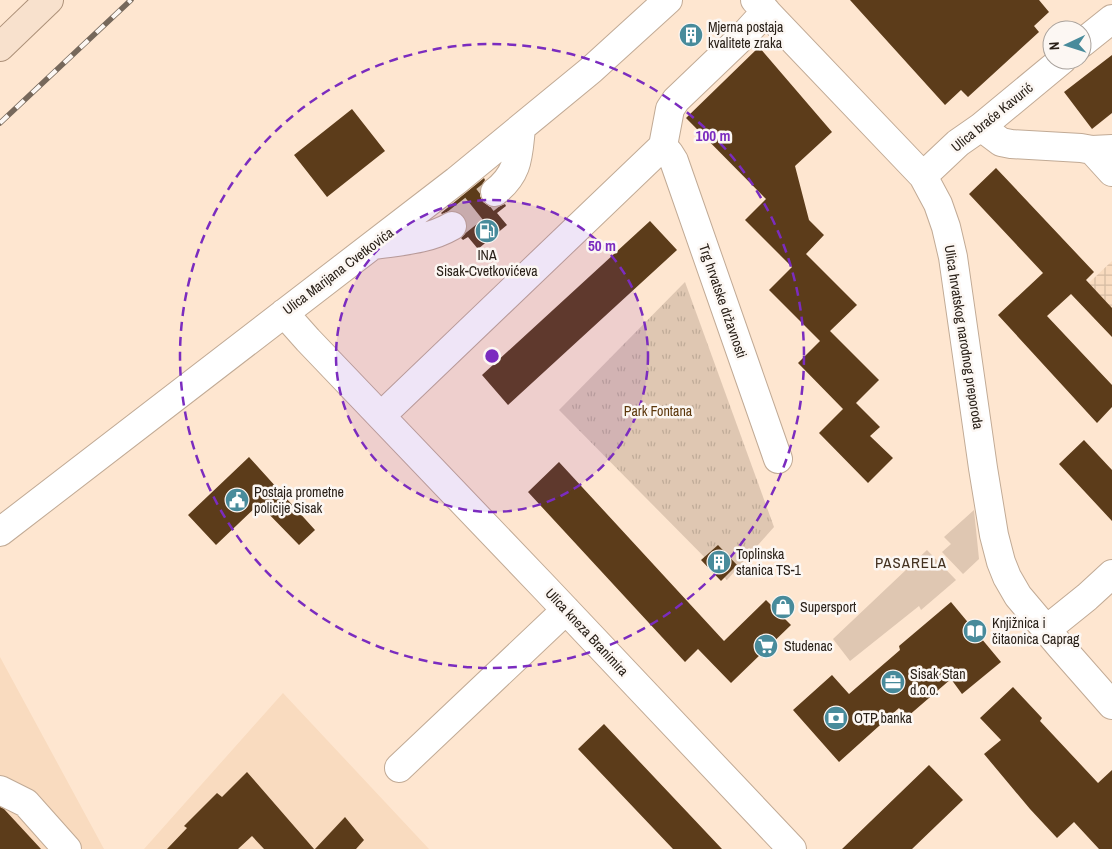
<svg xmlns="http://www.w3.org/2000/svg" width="1112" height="849" viewBox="0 0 1112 849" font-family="'Archivo Narrow',sans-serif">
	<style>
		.built { fill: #f9dbbf }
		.industrial { fill: url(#industrial-grid) }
		.grass { fill: #dfc7b2 }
		.park { fill: url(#park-tufts) }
		.building { fill: #5c3c1a }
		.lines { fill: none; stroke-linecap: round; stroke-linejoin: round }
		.minor-tunnel { stroke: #d3beab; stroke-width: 28; stroke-dasharray: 28 14; stroke-linecap: butt }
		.minor-casing { stroke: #c1aa95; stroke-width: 30 }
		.major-casing { stroke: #ac9078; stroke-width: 30 }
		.minor { stroke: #fff; stroke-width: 28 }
		.major { stroke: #f8e1cd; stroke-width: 28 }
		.rail-casing { stroke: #76685b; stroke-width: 5.5 }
		.rail { stroke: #fcf7f3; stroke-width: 4; stroke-dasharray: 11; stroke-linecap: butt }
		.ring { fill: none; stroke: #7b2cbf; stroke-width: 2.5; stroke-dasharray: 9 6 }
		.labels { text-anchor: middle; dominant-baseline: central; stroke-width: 5; stroke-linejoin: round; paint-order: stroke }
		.poi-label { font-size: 14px; fill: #292018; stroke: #fcf7f3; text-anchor: start }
		.street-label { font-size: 14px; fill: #292018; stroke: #fcf7f3 }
		.park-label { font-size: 14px; fill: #5c370b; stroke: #fcf7f3 }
		.neighbourhood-label { font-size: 15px; letter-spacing: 1px; fill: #443220; stroke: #fcf7f3 }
		.centre { fill: #7b2cbf; stroke: #fcf7f3; stroke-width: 2.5 }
		.ring-label { font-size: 15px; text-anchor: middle; font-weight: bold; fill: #7b2cbf; stroke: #fcf7f3; stroke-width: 5; stroke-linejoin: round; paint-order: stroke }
	</style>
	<defs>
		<pattern id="industrial-grid" width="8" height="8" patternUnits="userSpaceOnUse" patternTransform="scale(1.25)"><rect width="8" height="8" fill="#f9dbbf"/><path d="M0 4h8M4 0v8" fill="none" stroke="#d5bca3"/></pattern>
		<pattern id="park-tufts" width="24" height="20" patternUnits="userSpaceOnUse" patternTransform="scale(1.25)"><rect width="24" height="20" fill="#dfc7b2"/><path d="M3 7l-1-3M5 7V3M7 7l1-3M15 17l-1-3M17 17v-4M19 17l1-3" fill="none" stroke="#bfab98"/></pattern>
	</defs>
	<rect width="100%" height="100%" fill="#fee6d0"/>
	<path class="built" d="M0,657L104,849H0Z
		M283,693L429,849H144Z"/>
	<path class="industrial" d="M1112,261V337L1074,297Z"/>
	<path class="grass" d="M974,510L979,559L963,574L942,552L951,544L944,537Z
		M927,550L956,580L921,610L919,606L850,661L833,639Z"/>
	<path class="park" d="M685,282L774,527L727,580L559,410Z"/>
	<path class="building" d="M850,0H1039L1049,12L1034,26L1039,32L968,97L961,90L945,105Z
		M759,47L832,132L795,166L809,220L824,235L806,254L857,305L830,331L879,380L856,403L880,427L870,436L893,458L868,483L819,433L843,409L798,363L820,341L769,290L792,267L745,220L766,199L686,118Z
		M1112,55V113L1092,129L1064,92Z
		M352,109L385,151L327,197L294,155Z
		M996,168L1094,272L1086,280L1112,308V337L1071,294L1047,316L1112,385V407L1097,423L998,315L1043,273L969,194Z
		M484,178L485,180L480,188V196L483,202L490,207H498L505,204L506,206L497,213L507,225L478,249L468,237L463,240L461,238L465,234L468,226L466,218L461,213L452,210L442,214L441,213Z
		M650,221L677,250L508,405L482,375Z
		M1084,440L1112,470V521L1059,464Z
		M249,457L315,530L299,545L259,504L216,545L188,515Z
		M559,462L724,641L766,600L791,625L731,683L698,649L685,662L528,492Z
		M718,545L737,565L721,581L701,560Z
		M951,602L1001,662L962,694L951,679L907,717L899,708L839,762L793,710L832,675L849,694L900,650L899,646Z
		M1013,687L1042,718L1040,721L1098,783L1112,770V849H1099L1074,822L1057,838L1030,809L984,754L1001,740L980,718Z
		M604,724L722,849H673L578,749Z
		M929,765L963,800L912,849H842Z
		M247,772L314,849H264L252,836L238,849H167L187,828L184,826L217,793L222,797Z
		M0,807L4,809L41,849H0Z
		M345,817L364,840L356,849H315Z"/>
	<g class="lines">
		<path class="minor-tunnel" d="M452,226L495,192"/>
		<g class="minor-casing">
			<path id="minor" d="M755,0L923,176L938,204L946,227L953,257L983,468L994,535L1001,562L1007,577L1018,596L1061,647L1112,705
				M1082,43L1112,19
				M981,127L1001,142L1011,144L1081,148L1092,150L1112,149
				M663,146L669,153L674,161L778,459
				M1092,150L1112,172
				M923,176L958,143L981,127L1062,60
				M495,192C519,173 518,156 521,128
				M374,245C401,241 428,240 452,226
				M284,313L308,340L546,589L792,849
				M381,416L663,146L670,109L676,100L746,33L766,11
				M0,532L456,181L591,70L668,0
				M1046,630L1087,597L1112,574
				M399,768L566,610
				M0,790L26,803L67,849"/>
		</g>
		<g class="major-casing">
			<path id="major" d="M0,47L49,0"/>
		</g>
		<use href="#minor" class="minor"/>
		<use href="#major" class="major"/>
		<g class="rail-casing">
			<path id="rail" d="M0,123L131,0"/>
		</g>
		<use href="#rail" class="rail"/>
	</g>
	<circle cx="492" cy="356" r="156" fill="#7b2cbf" fill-opacity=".12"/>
	<g class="ring">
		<circle cx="492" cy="356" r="156"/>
		<circle cx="492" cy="356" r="312"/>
	</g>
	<defs>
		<g id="building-disc" transform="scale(1.25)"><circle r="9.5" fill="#488b9b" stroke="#fcf7f3"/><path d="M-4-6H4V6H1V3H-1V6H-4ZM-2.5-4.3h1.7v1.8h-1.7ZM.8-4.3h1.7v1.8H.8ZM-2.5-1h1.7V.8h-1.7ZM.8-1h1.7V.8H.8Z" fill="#fff"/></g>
		<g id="fuel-disc" transform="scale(1.25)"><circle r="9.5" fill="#488b9b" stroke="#fcf7f3"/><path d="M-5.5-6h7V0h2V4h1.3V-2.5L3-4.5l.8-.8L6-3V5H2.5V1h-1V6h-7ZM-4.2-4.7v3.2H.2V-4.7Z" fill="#fff"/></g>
		<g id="civic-disc" transform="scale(1.25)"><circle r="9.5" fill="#488b9b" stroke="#fcf7f3"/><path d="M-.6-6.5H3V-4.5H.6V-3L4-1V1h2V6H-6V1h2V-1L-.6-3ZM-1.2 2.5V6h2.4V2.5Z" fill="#fff"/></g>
		<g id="shop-disc" transform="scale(1.25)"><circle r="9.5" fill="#488b9b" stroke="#fcf7f3"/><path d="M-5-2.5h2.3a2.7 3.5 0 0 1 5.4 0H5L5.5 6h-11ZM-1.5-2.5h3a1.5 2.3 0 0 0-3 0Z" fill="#fff"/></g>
		<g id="library-disc" transform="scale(1.25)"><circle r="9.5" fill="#488b9b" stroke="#fcf7f3"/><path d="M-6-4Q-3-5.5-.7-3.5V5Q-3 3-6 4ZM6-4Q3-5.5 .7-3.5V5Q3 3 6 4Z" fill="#fff"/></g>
		<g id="supermarket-disc" transform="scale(1.25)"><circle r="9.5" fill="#488b9b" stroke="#fcf7f3"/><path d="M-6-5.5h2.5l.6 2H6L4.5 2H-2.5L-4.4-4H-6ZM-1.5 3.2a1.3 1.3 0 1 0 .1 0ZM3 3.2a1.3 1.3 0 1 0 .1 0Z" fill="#fff"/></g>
		<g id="office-disc" transform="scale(1.25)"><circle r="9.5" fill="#488b9b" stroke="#fcf7f3"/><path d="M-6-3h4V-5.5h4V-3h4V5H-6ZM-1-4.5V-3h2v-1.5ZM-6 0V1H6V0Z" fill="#fff"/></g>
		<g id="bank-disc" transform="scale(1.25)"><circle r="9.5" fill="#488b9b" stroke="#fcf7f3"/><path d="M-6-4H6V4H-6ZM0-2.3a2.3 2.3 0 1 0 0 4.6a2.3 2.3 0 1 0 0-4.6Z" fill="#fff"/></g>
	</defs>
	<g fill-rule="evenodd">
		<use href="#building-disc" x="691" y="35"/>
		<use href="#fuel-disc" x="487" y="231"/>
		<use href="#civic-disc" x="237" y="500"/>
		<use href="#building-disc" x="719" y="562"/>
		<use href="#shop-disc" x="783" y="607"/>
		<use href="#library-disc" x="975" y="631"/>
		<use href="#supermarket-disc" x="766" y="646"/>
		<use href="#office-disc" x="893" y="682"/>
		<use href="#bank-disc" x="836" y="718"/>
	</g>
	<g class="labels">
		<g class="poi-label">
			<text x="708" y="27">Mjerna postaja<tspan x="708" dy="16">kvalitete zraka</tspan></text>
			<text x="487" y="255" text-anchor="middle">INA<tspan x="487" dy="16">Sisak-Cvetkovićeva</tspan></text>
			<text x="254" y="492">Postaja prometne<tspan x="254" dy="16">policije Sisak</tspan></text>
			<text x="736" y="554">Toplinska<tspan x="736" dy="16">stanica TS-1</tspan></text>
			<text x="800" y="607">Supersport</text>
			<text x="992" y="623">Knjižnica i<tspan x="992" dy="16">čitaonica Caprag</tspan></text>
			<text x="784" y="646">Studenac</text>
			<text x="910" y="674">Sisak Stan<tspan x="910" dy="16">d.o.o.</tspan></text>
			<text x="854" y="718">OTP banka</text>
		</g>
		<g class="street-label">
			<text transform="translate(992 117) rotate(-39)">Ulica braće Kavurić</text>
			<text transform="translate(338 271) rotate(-37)">Ulica Marijana Cvetkovića</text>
			<text transform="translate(723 301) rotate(71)">Trg hrvatske državnosti</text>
			<text transform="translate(964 337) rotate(81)">Ulica hrvatskog narodnog preporoda</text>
			<text transform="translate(587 632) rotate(47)">Ulica kneza Branimira</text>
		</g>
		<g class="park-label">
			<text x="658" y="411">Park Fontana</text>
		</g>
		<g class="neighbourhood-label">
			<text x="911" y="562">PASARELA</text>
		</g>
	</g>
	<circle cx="492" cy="356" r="8" class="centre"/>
	<g class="ring-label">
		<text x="713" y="141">100 m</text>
		<text x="602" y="251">50 m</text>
	</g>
	<g transform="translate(1067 45) rotate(266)"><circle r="24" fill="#fcf7f3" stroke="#a8a19b"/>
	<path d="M0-4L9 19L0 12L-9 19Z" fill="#488b9b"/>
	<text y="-8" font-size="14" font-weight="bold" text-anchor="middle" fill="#292018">N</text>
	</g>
</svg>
